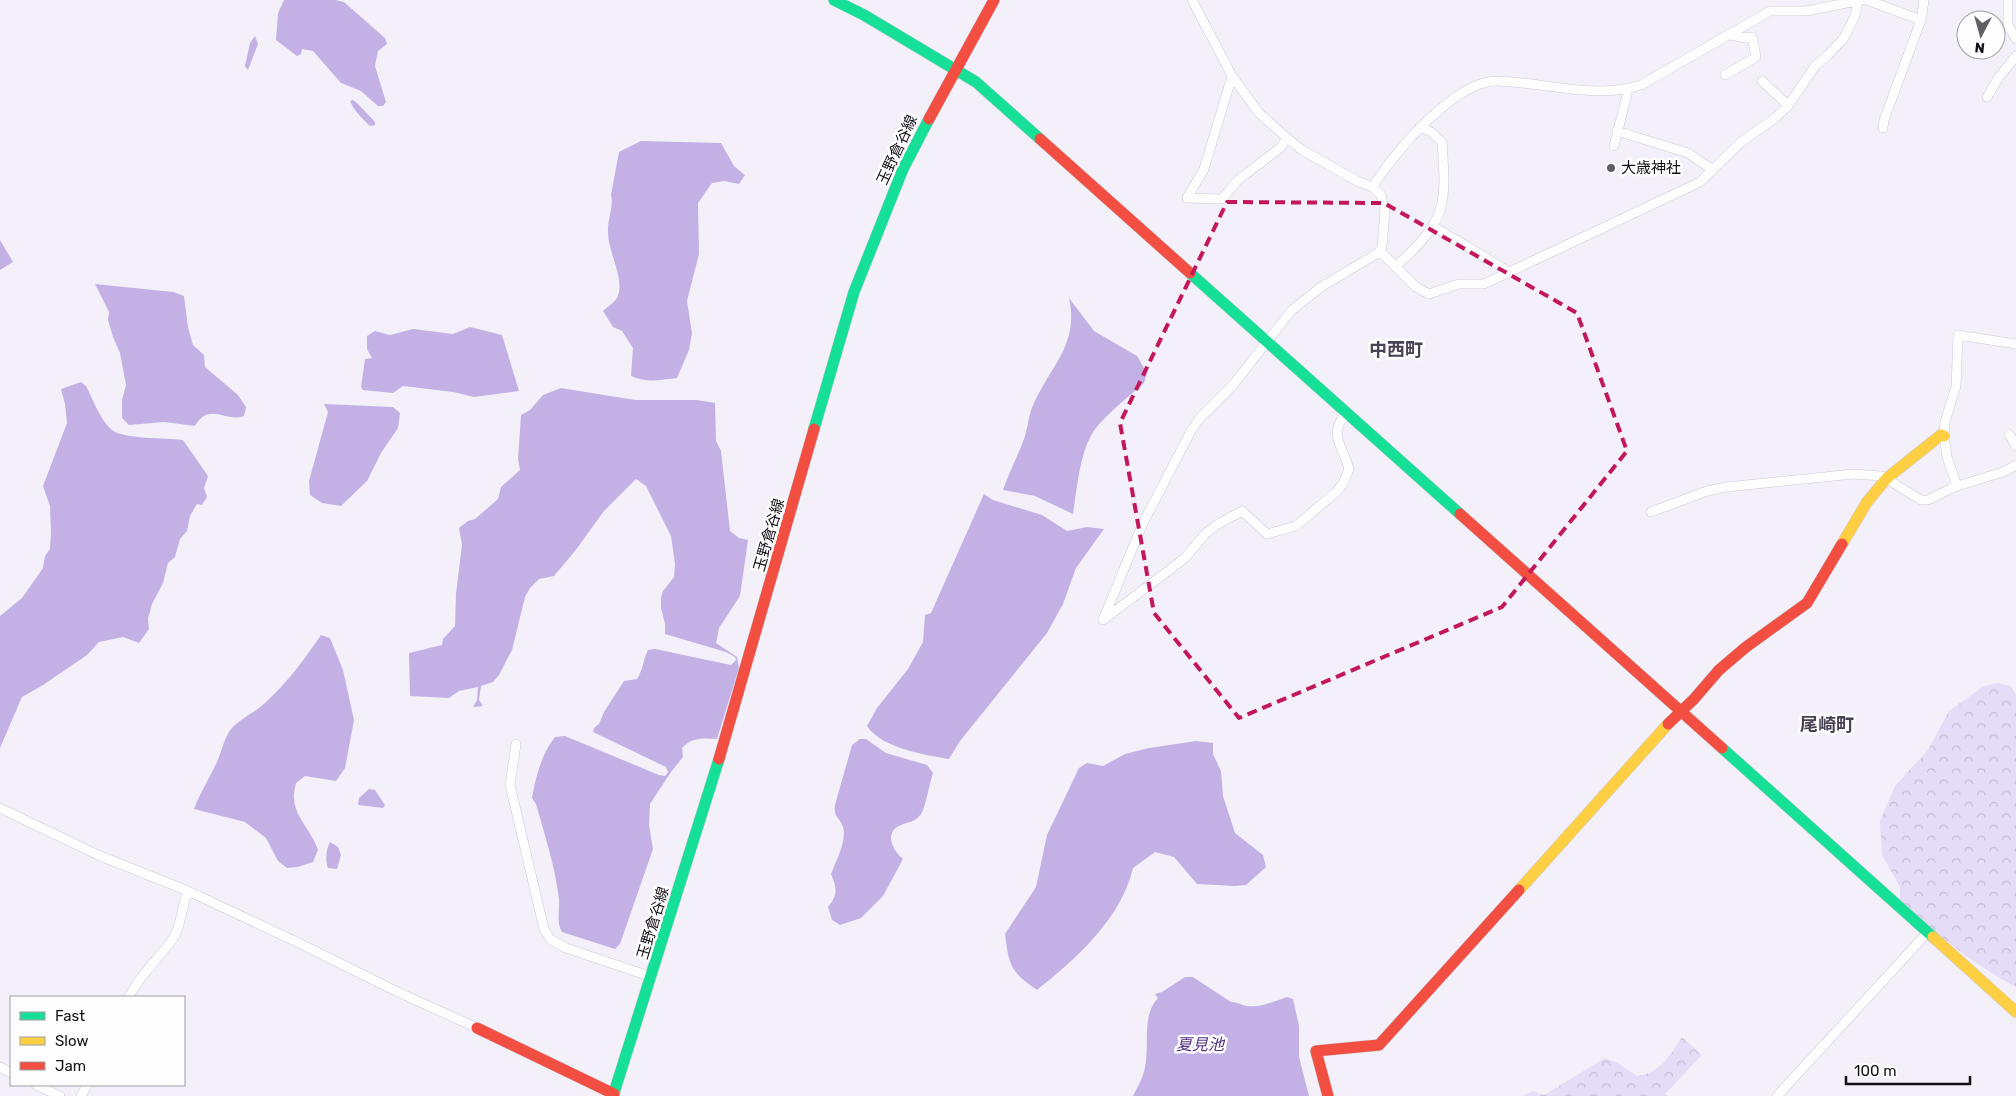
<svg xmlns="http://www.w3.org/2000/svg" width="2016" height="1096" viewBox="0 0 2016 1096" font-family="Rubik,'Noto Sans JP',sans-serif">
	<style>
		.forest { fill: url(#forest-crowns) }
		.water { fill: #c3b1e5 }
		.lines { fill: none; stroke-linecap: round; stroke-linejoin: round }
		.street-casing { stroke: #cdcbd3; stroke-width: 10 }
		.fast-casing { stroke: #cdcbd3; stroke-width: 12 }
		.slow-casing { stroke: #cdcbd3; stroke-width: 12 }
		.jam-casing { stroke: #cdcbd3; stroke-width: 12 }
		.street { stroke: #fdfdfe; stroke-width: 9 }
		.fast { stroke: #16e098; stroke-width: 11 }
		.slow { stroke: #ffcf43; stroke-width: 11 }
		.jam { stroke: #f24e42; stroke-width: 11 }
		.marked { fill: none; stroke: #c2185b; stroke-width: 4; stroke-dasharray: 10 6; stroke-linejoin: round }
		.poi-dot { fill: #615e66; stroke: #fdfdfd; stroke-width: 2 }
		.labels { text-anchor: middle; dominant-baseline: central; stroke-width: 5; stroke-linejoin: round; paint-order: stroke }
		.street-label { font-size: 15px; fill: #120f16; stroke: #fdfdfd }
		.poi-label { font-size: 15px; fill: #120f16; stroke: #fdfdfd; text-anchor: start }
		.water-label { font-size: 16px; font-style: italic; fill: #543183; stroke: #fdfdfd }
		.quarter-label { font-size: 18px; font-weight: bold; fill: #484254; stroke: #fdfdfd }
	</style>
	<defs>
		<pattern id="forest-crowns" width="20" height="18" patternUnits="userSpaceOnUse" patternTransform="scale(1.25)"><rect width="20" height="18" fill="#e5ddf7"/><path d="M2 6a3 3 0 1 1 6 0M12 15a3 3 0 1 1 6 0" fill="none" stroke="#c3bcd3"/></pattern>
	</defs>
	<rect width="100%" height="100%" fill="#f3f0fa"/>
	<path class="forest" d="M1998,683L2011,686L2016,695V987C1973,965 1937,933 1900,903V887L1882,855L1880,821L1895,786L1928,750L1949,711L1984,686Z
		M1682,1037L1702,1055L1665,1094L1667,1096H1522L1533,1091L1544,1095L1605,1058L1618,1063L1637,1076C1661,1073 1670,1055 1682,1037Z"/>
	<path class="water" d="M284,0H335L344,2L385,38L387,44L378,51L375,66L386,102L383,106H378L361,91L341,83L313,51L302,49L301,54L297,56L276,40L278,13Z
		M255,36L258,44L248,70L245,66L250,43Z
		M353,100L357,103L375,122V125L370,126C362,118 354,111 350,101Z
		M641,141L721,143L734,166L745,175L739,184L724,181L712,183L698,203L699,254L687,301L692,333L689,350L677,378C661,380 646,383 631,376L633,348L622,331L613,327L603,311C607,307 614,303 617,298C626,281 608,252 608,233C607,221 614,206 611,195L619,152Z
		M0,240L13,262L0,270Z
		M95,284L173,292L184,296L188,327L193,345L204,355L205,367L238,395L246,407L244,416C227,423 209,401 195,426L164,422L129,425L122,418V400L126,385L120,353L113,337L108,320L109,312Z
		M1069,298L1094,331L1137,356L1147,373L1144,383C1128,397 1109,412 1096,428C1080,448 1077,489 1073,514L1035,496L1003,490C1009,472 1019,454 1025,436C1028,426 1029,413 1034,403C1052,364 1079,344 1069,298Z
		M470,327L502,335L519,391L474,397L453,392L403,386L393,393L363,390L361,387L365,359L372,358L367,349V336L375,331L390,335L413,329L453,334Z
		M81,382L86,386C93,399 100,420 112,430C123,439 167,438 183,440L208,476L204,488L207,497L202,505L197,504L190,516L187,531L180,539L175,557L168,563L163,583L152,604L148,619L149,629L139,643L123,637L99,642L87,655L43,685L22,697L0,748V616L22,598L43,568L45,556L50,549L51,533L50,506L43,486L67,423L65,404L61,389Z
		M561,388L635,400H697L715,403L716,441L721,451L730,531L739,538L748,540L740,596L719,628L716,643L737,657L739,668L717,739C703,738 692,737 682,748L683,757L671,772L650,804L649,825L653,849L620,944L615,949L562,932C556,923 560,910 559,899C555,866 545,836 536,804L532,798C536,776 541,755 555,737L565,736L659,775L665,776L668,772L666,767L593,732L594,728L599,724L604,712L624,681L637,679C643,670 643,660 648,650L655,649L731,665L736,660L735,657L726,652L665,634V624L661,608V598L663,591L674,577L675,564L671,536L646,486L636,479L604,511L575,551L554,576L539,579L530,588L525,597L512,650L499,675L493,682L481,686L479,700L483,706L473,707L477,700L478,687L459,691L449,698L410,696L409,653L442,645L443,639L455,626L456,594L462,545L459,528L468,521L475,519L498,499L501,487L520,470L518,459L521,415L530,410L543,395Z
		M324,404L393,407L400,413L398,428L381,453L367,481L341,506L322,503L310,495L309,481L328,412Z
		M984,494L993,500L1042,515L1067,531L1087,527L1104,529L1076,568L1063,604L1047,633L960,741L949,759C925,755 881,748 867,726L877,708L908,669L923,642L925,615L931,613Z
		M321,635L330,638L343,670L354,720L345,768L336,781L305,776L296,783C295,788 293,795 294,799C295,817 313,833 318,850L313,862L298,867L287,868L278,861L266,838L245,822L194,809C200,793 209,779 216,764C222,752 223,740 231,729C241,718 254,713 265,703C287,683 304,660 321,635Z
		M860,739H866L886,753L927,765L933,773C930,782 925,809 921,814C914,823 910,821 901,825C883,832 893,851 903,859L883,896L861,918L840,925L832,920L828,907C838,895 837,888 831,874C836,861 847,841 843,827C839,816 833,817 835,805L852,745Z
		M1196,741L1213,743V754L1221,771L1223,796L1235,833L1263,855L1266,867L1246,885L1235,886L1197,884L1174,857L1155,852L1133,868C1121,919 1076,959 1037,990C1011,972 1009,966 1005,934L1036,887L1047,835L1079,768L1087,763L1103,766L1125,754L1149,748Z
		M369,789L375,790L385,805L383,808L358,805L359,798Z
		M330,842L338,847L341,855L337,869L328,868C325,861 326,849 330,842Z
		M1185,977H1193L1231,1002C1238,1002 1241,1005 1247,1006C1261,1008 1274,1001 1287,997L1293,999L1299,1026V1057L1309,1096H1133C1138,1086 1143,1078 1145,1067C1150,1045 1141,1016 1158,998L1155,994L1162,992Z"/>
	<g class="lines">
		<g class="street-casing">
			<path id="street" d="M1867,0L1921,20
				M2008,0V25L2016,39
				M1725,75L1756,57L1752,37L1746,38L1730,35
				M1232,76L1204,169L1187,198L1222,199L1238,180L1280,148L1287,138
				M1762,81L1788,105
				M1987,97L1999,77L2016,56
				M1883,128L1884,120L1921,20L1924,0
				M1617,131L1688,153L1713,170
				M1614,146L1627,95V90
				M1373,187C1392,154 1456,80 1497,81C1544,82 1595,100 1641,85L1770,11H1806L1862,0
				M1433,226L1503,268L1509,273
				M1380,251L1416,287L1429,294L1459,284H1484L1700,182L1741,142L1775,118L1788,106L1815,66L1828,55L1844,38L1855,16L1858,1
				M1396,266C1446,221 1447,207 1442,142L1431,132L1420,127
				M2009,434L2016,446
				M1957,486L1947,457L1944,436L1945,422L1956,386L1958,335L2016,344
				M1651,512L1707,491L1726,487L1853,474L1882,476L1921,500H1928L1954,487L2003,472L2016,465
				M1103,620L1143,523L1191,431L1200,418L1233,385L1291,311L1321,287L1378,253L1382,247L1385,211L1381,195L1373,187L1357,181L1302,150L1287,138L1259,113L1232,76L1192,0
				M1103,620L1168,571L1185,558L1205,534L1218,524L1242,511L1267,534L1296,526L1336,492L1343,484L1349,469C1343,447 1327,433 1347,413
				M516,744L510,785L544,929L550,939L566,948L652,977
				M0,808L98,855L188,891L299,943L398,992L477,1028
				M129,997C140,974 160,958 174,937C181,927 182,904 188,891
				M0,1067L11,1073
				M36,1085L60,1096
				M81,1096L87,1085
				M1777,1096L1928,932"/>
		</g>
		<g class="fast-casing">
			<path id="fast" d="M834,0L864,15L976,82L1040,139
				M1190,273L1460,514
				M814,429L854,292L903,169L929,119
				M1722,748L1933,937
				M613,1096L719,759"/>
		</g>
		<g class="slow-casing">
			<path id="slow" d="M1842,544L1867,502L1887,478L1941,435L1944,436
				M1519,890L1668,724
				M1933,937L2016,1012"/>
		</g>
		<g class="jam-casing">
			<path id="jam" d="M929,119L994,0
				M1040,139L1190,273
				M1460,514L1722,748
				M1668,724L1694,699L1719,670L1746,647L1807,603L1842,544
				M719,759L814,429
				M477,1028L614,1094
				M1328,1096L1316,1051L1379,1045L1519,890"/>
		</g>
		<use href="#street" class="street"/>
		<use href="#fast" class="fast"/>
		<use href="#slow" class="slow"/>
		<use href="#jam" class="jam"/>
	</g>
	<path class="marked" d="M1227,202L1384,203L1577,313L1627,451L1502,607L1239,718L1154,613L1120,423Z"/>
	<circle class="poi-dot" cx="1611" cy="168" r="5"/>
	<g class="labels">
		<g class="street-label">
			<text transform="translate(897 150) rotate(-65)">玉野倉谷線</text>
			<text transform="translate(769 535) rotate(-74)">玉野倉谷線</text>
			<text transform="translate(653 923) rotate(-73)">玉野倉谷線</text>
		</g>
		<g class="poi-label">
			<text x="1621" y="168">大歳神社</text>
		</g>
		<g class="water-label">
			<text x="1200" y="1044">夏見池</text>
		</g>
		<g class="quarter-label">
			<text x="1396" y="350">中西町</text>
			<text x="1827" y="725">尾崎町</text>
		</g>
	</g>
	<rect x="10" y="996" width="175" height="90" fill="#fdfdfd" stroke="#9f9ea1"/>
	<rect x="20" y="1012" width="25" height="8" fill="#16e098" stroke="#9f9ea1"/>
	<text x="55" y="1021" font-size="15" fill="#120f16">Fast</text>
	<rect x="20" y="1037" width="25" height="8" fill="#ffcf43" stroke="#9f9ea1"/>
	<text x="55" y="1046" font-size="15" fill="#120f16">Slow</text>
	<rect x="20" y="1062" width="25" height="8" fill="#f24e42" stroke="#9f9ea1"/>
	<text x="55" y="1071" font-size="15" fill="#120f16">Jam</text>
	<g transform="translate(1981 35) rotate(186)"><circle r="24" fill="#fdfdfd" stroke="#9f9ea1"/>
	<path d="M0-4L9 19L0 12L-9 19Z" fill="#615e66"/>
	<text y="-8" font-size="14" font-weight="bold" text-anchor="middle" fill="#120f16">N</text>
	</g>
	<path d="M1846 1076v8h124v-8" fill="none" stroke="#120f16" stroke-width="2.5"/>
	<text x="1854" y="1076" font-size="15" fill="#120f16" stroke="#fdfdfd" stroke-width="4" paint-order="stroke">100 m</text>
</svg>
